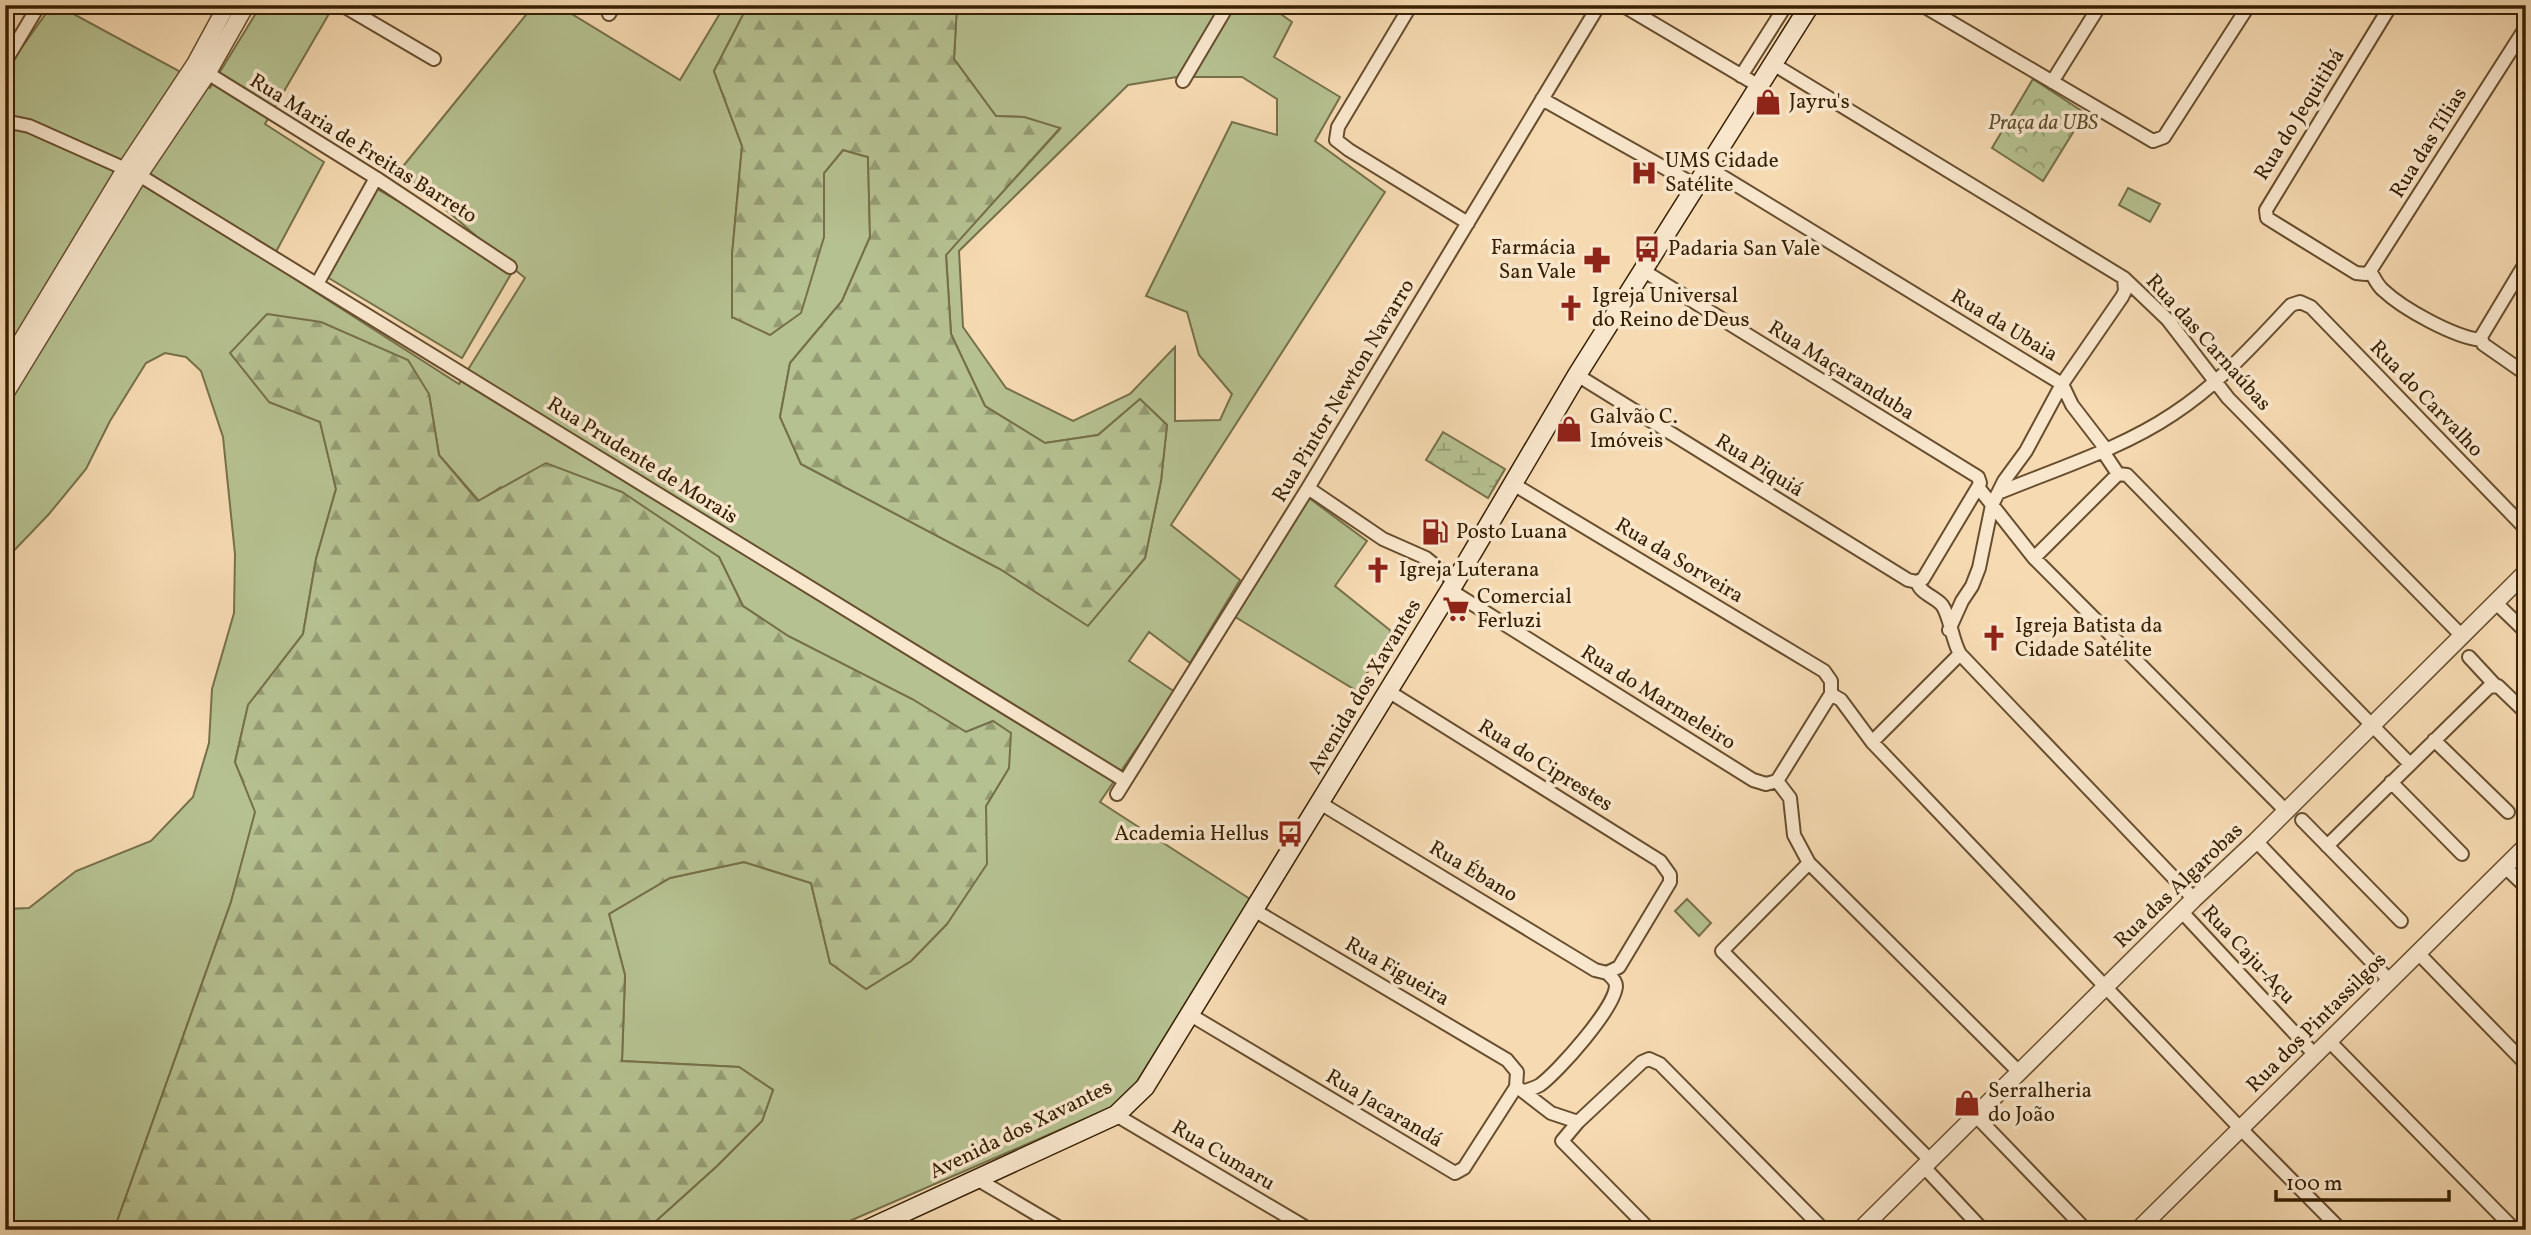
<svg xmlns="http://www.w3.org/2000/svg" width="2531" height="1235" viewBox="0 0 2531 1235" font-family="Vollkorn,serif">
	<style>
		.grass { fill: #b6c191; stroke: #76704a; stroke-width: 2; fill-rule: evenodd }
		.forest { fill: url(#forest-firs); stroke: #76704a; stroke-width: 2 }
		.wetland { fill: url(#wetland-marsh); stroke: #76704a; stroke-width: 2 }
		.park { fill: url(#park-crowns); stroke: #76704a; stroke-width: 2 }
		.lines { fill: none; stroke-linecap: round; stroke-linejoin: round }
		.minor-casing { stroke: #674e2e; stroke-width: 16 }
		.tertiary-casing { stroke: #674e2e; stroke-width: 19 }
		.secondary-casing { stroke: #372002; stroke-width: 21 }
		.minor { stroke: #f9e7cd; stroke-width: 12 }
		.tertiary { stroke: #f9e7cd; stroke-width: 16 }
		.secondary { stroke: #f9e7cd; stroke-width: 18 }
		.labels { text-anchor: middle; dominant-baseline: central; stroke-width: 7; stroke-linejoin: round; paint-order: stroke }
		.poi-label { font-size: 21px; fill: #372002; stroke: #f9e7cd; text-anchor: start }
		.street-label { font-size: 21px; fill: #372002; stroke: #f9e7cd }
		.park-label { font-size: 21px; font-style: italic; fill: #5d502d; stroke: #f9e7cd }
	</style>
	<defs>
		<pattern id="forest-firs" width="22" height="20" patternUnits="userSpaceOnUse" patternTransform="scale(1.75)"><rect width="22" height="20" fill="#b6c191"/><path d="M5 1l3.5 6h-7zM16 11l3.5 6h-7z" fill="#959c74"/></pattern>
		<pattern id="wetland-marsh" width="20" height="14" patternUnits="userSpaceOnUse" patternTransform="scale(1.75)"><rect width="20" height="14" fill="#b6c191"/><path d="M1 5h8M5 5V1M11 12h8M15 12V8" fill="none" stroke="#959c74"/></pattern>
		<pattern id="park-crowns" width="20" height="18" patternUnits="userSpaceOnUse" patternTransform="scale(1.75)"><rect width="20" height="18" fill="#b6c191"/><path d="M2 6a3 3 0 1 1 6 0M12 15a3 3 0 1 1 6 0" fill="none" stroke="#959c74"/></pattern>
	</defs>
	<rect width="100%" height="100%" fill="#f6dab2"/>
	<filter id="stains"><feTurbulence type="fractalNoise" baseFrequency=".00286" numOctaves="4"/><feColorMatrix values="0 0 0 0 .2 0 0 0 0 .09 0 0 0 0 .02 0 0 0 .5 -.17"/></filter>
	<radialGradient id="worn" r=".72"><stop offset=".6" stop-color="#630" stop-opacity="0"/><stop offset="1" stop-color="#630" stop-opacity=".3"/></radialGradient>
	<path class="grass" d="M52,5H57L210,88L261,5H320L330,12L265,124L324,162L270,263L459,384L525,278L514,269L462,358L322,274L372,186L512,267L400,170L534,5H557L680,80L725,5H748L714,71L742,146L732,255V317L824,237V173L843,150L868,157L870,237L842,301L790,363L780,417L801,464L1000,569L1087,625L1145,558L1161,481L1167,425L1140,399L1098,435L1045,443L985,406L951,334L946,254L1060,129L1024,117L996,116L954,59L957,5H1268L1292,22L1274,57L1340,97L1315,141L1385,192L1171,525L1240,580L1190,663L1149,632L1129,661L1175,692L1100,802L1250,899L1133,1088L1112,1107L829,1230H646L717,1166L762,1121L773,1090L739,1067L622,1061L625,975L609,914L670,878L744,862L811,883L830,963L866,989L911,961L947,924L985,832L986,806L1009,768L993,721L966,732L912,699L788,636L743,606L719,557L501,487L479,501L439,455L429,394L269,402L320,421L336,489L316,559L303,634L248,706L235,762L256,812L231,902L114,1230H5V909L29,908L76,871L151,841L193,797L209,743L212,689L234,613L235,554L223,437L201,371L186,357L165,353L146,363L110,421L86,469L49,514L5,560V71ZM1177,77H1242L1277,99V135L1232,122L1146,296L1187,312L1199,355L1232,394L1220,420L1175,421V347L1130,394L1073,421L1006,388L963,327L959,251L1128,85Z
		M2128,188L2160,204L2150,222L2119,205Z
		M1309,498L1367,541L1335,586L1391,631L1357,691L1232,615Z
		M1687,899L1711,923L1699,936L1675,911Z"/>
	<path class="forest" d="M748,5H957L954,59L996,116L1024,117L1060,128L946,255L951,334L985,406L1045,443L1098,435L1140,399L1167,425L1161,481L1145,558L1088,626L1000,569L801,464L780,417L790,363L842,301L870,237L868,157L843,150L824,173V237L801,313L770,335L732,317V255L742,146L714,71Z
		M267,314L321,322L408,360L429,394L439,455L478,501L546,463L622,492L719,557L743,606L788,636L912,699L966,732L993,721L1011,733L1009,768L986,806L987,864L947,924L911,961L866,989L830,963L811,883L744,862L670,878L609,914L625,975L622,1061L739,1067L773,1090L762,1121L717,1166L646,1230H114L231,902L255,812L235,762L248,705L303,634L316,559L336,489L320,422L269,402L230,353Z"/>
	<path class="wetland" d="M1443,432L1505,469L1488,498L1426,460Z"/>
	<path class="park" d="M2033,79L2085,113L2043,181L1992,148Z"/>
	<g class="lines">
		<g class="minor-casing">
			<path id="minor" d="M342,5L434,59
				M1411,5L1338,127L1336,140L1349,150L1468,223
				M1922,5L2153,141L2164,137L2249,5
				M2391,5L2266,210L2267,218L2356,273L2366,274L2370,271L2526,27
				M1624,6L1759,86
				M609,14L614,5
				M5,62L39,5
				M1773,64L2124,278L2168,320L2228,398L2462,636
				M201,69L376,178L510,267
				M1741,76L1786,5
				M1183,81L1228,5
				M2052,82L2100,5
				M1542,99L1695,185
				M5,121L29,126L139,175L1125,781
				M1707,167L2062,384L2072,405L2105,448L2106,456L2118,474L2127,475L2410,764
				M2526,262L2481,337L2483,344L2526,374
				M2370,271C2374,277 2377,285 2383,290C2403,309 2454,337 2481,340
				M317,284L376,178
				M1577,375L1908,580L1917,582L1923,579L1978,487L1980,483L1978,477L1644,271
				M1513,484L1824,671L1831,681V694L1777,781
				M1978,487L2034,558L2286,811
				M1308,488L1383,539L1426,558L1455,582
				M1998,493C2056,469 2121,449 2173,414C2218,385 2254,344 2291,305L2300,302L2311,307L2526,529
				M2034,558L2118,474
				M1917,582C1921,594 1934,596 1942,605C1950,616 1952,640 1960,654L2194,899
				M1450,590L1753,780L1766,784L1777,781
				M2495,602L2526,632
				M1949,630L1962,601L1972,586L1979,568L1992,505L2004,481L2026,451L2062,384L2122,297L2125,291L2124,278
				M2469,657L2495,685
				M1831,694L1841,700L1872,742L2240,1128L2341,1230
				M2434,740L2508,812
				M1872,742L1960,654
				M1777,781L1790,798L1794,835L1809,863L2019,1072
				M2391,782L2462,854
				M1117,794L1308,488L1599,5
				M1320,803L1595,970L1607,973L1619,967L1670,882V875L1660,861L1388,691
				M2302,820L2401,921
				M2256,841L2390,981
				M2327,846L2489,687L2498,686L2526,713
				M1809,863L1722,951L1931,1161
				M2505,867L2526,887
				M2182,912L2315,1055
				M2418,953L2526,1064
				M1189,1014L1455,1173L1464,1168L1516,1087L1517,1072L1507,1060L1254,910
				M2329,1041L2515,1230
				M1520,1089L1551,1113L1578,1122
				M1525,1091C1530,1089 1535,1088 1540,1085C1558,1072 1615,1008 1616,986C1616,980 1610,976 1607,973
				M1116,1115L1310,1230
				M1976,1116L2086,1230
				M1924,1167L1983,1230
				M977,1179L1063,1230
				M2149,1219L2161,1230
				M1650,1230L1562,1141L1578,1122L1642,1062L1649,1059L1660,1064L1824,1230"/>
		</g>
		<g class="tertiary-casing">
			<path id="tertiary" d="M5,368L126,168L195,64L227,5
				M5,394L139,175L207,74L246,5
				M1860,1230L2194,899L2256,841L2526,572
				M2138,1230L2526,846"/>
		</g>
		<g class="secondary-casing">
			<path id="secondary" d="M866,1230L1116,1115L1145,1087L1455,582L1577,375L1810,5"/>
		</g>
		<use href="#minor" class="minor"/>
		<use href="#tertiary" class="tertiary"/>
		<use href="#secondary" class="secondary"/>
	</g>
	<defs>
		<g id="shop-bare" transform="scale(2.1)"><path d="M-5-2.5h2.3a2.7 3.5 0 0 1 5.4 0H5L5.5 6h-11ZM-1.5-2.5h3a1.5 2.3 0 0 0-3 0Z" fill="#8f2418" stroke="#f9e7cd" stroke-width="2.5" paint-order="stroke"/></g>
		<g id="hospital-bare" transform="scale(2.1)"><path d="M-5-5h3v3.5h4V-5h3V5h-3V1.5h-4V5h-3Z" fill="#8f2418" stroke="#f9e7cd" stroke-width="2.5" paint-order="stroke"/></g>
		<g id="bus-bare" transform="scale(2.1)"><path d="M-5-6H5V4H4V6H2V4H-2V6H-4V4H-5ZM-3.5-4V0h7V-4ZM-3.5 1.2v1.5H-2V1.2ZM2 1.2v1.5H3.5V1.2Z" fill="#8f2418" stroke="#f9e7cd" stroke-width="2.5" paint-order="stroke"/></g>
		<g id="pharmacy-bare" transform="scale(2.1)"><path d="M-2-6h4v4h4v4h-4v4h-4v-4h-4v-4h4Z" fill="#8f2418" stroke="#f9e7cd" stroke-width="2.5" paint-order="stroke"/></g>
		<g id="church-bare" transform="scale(2.1)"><path d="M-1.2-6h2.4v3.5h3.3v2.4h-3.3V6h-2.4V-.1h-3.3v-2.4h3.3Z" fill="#8f2418" stroke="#f9e7cd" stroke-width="2.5" paint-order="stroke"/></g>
		<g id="fuel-bare" transform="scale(2.1)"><path d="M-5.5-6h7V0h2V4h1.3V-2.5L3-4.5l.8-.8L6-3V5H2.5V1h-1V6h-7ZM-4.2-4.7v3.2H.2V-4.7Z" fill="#8f2418" stroke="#f9e7cd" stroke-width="2.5" paint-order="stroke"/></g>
		<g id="supermarket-bare" transform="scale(2.1)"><path d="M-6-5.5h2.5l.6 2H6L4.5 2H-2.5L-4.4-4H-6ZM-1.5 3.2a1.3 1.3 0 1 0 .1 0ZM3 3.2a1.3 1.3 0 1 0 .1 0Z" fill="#8f2418" stroke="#f9e7cd" stroke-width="2.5" paint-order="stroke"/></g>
	</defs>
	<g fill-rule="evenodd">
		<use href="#shop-bare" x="1768" y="102"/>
		<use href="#hospital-bare" x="1644" y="173"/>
		<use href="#bus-bare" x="1647" y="249"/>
		<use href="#pharmacy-bare" x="1597" y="260"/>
		<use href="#church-bare" x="1571" y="308"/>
		<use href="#shop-bare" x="1569" y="429"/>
		<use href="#fuel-bare" x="1435" y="532"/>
		<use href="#church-bare" x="1378" y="570"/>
		<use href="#supermarket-bare" x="1456" y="609"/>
		<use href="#church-bare" x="1994" y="638"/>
		<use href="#bus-bare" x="1290" y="834"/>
		<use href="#shop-bare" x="1967" y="1103"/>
	</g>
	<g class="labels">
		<g class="poi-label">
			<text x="1789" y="102">Jayru's</text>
			<text x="1665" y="161">UMS Cidade<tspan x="1665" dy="24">Satélite</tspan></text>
			<text x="1576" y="248" text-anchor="end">Farmácia<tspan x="1576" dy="24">San Vale</tspan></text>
			<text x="1668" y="249">Padaria San Vale</text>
			<text x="1592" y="296">Igreja Universal<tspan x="1592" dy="24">do Reino de Deus</tspan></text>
			<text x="1590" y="417">Galvão C.<tspan x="1590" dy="24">Imóveis</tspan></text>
			<text x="1456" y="532">Posto Luana</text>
			<text x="1399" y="570">Igreja Luterana</text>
			<text x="1477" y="597">Comercial<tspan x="1477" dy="24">Ferluzi</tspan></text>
			<text x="2015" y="626">Igreja Batista da<tspan x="2015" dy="24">Cidade Satélite</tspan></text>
			<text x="1269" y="834" text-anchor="end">Academia Hellus</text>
			<text x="1988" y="1091">Serralheria<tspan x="1988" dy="24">do João</tspan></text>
		</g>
		<g class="street-label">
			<text transform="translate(2300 115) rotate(-58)">Rua do Jequitibá</text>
			<text transform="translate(2429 143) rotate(-58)">Rua das Tílias</text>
			<text transform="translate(363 149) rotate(32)">Rua Maria de Freitas Barreto</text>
			<text transform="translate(2004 326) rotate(31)">Rua da Ubaia</text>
			<text transform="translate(2208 343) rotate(48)">Rua das Carnaúbas</text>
			<text transform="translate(1841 371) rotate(32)">Rua Maçaranduba</text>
			<text transform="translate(1344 391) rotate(-59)">Rua Pintor Newton Navarro</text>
			<text transform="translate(2426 399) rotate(46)">Rua do Carvalho</text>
			<text transform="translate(642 461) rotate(32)">Rua Prudente de Morais</text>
			<text transform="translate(1759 466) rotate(32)">Rua Piquiá</text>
			<text transform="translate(1679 561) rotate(31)">Rua da Sorveira</text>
			<text transform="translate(1365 687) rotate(-59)">Avenida dos Xavantes</text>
			<text transform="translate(1658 698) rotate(32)">Rua do Marmeleiro</text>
			<text transform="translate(1545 766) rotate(32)">Rua do Ciprestes</text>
			<text transform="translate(1473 872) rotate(31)">Rua Ébano</text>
			<text transform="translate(2179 886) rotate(-44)">Rua das Algarobas</text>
			<text transform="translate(2248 955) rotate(47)">Rua Caju-Açu</text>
			<text transform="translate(1397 972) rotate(30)">Rua Figueira</text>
			<text transform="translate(2317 1023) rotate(-45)">Rua dos Pintassilgos</text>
			<text transform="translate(1384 1109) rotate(31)">Rua Jacarandá</text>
			<text transform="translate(1021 1130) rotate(-26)">Avenida dos Xavantes</text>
			<text transform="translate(1223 1156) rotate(31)">Rua Cumaru</text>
		</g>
		<g class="park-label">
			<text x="2043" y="123">Praça da UBS</text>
		</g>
	</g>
	<rect width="2531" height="1235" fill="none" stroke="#f6dab2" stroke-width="28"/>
	<rect x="7" y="7" width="2517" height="1221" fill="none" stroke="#372002" stroke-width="3.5"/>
	<rect x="14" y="14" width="2503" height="1207" fill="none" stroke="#372002" stroke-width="2"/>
	<path d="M2276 1190v10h173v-10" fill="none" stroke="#372002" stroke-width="3.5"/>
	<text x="2286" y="1190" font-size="21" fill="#372002" stroke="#f9e7cd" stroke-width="5" paint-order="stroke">100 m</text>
	<rect width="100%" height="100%" filter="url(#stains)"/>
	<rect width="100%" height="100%" fill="url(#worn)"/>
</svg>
